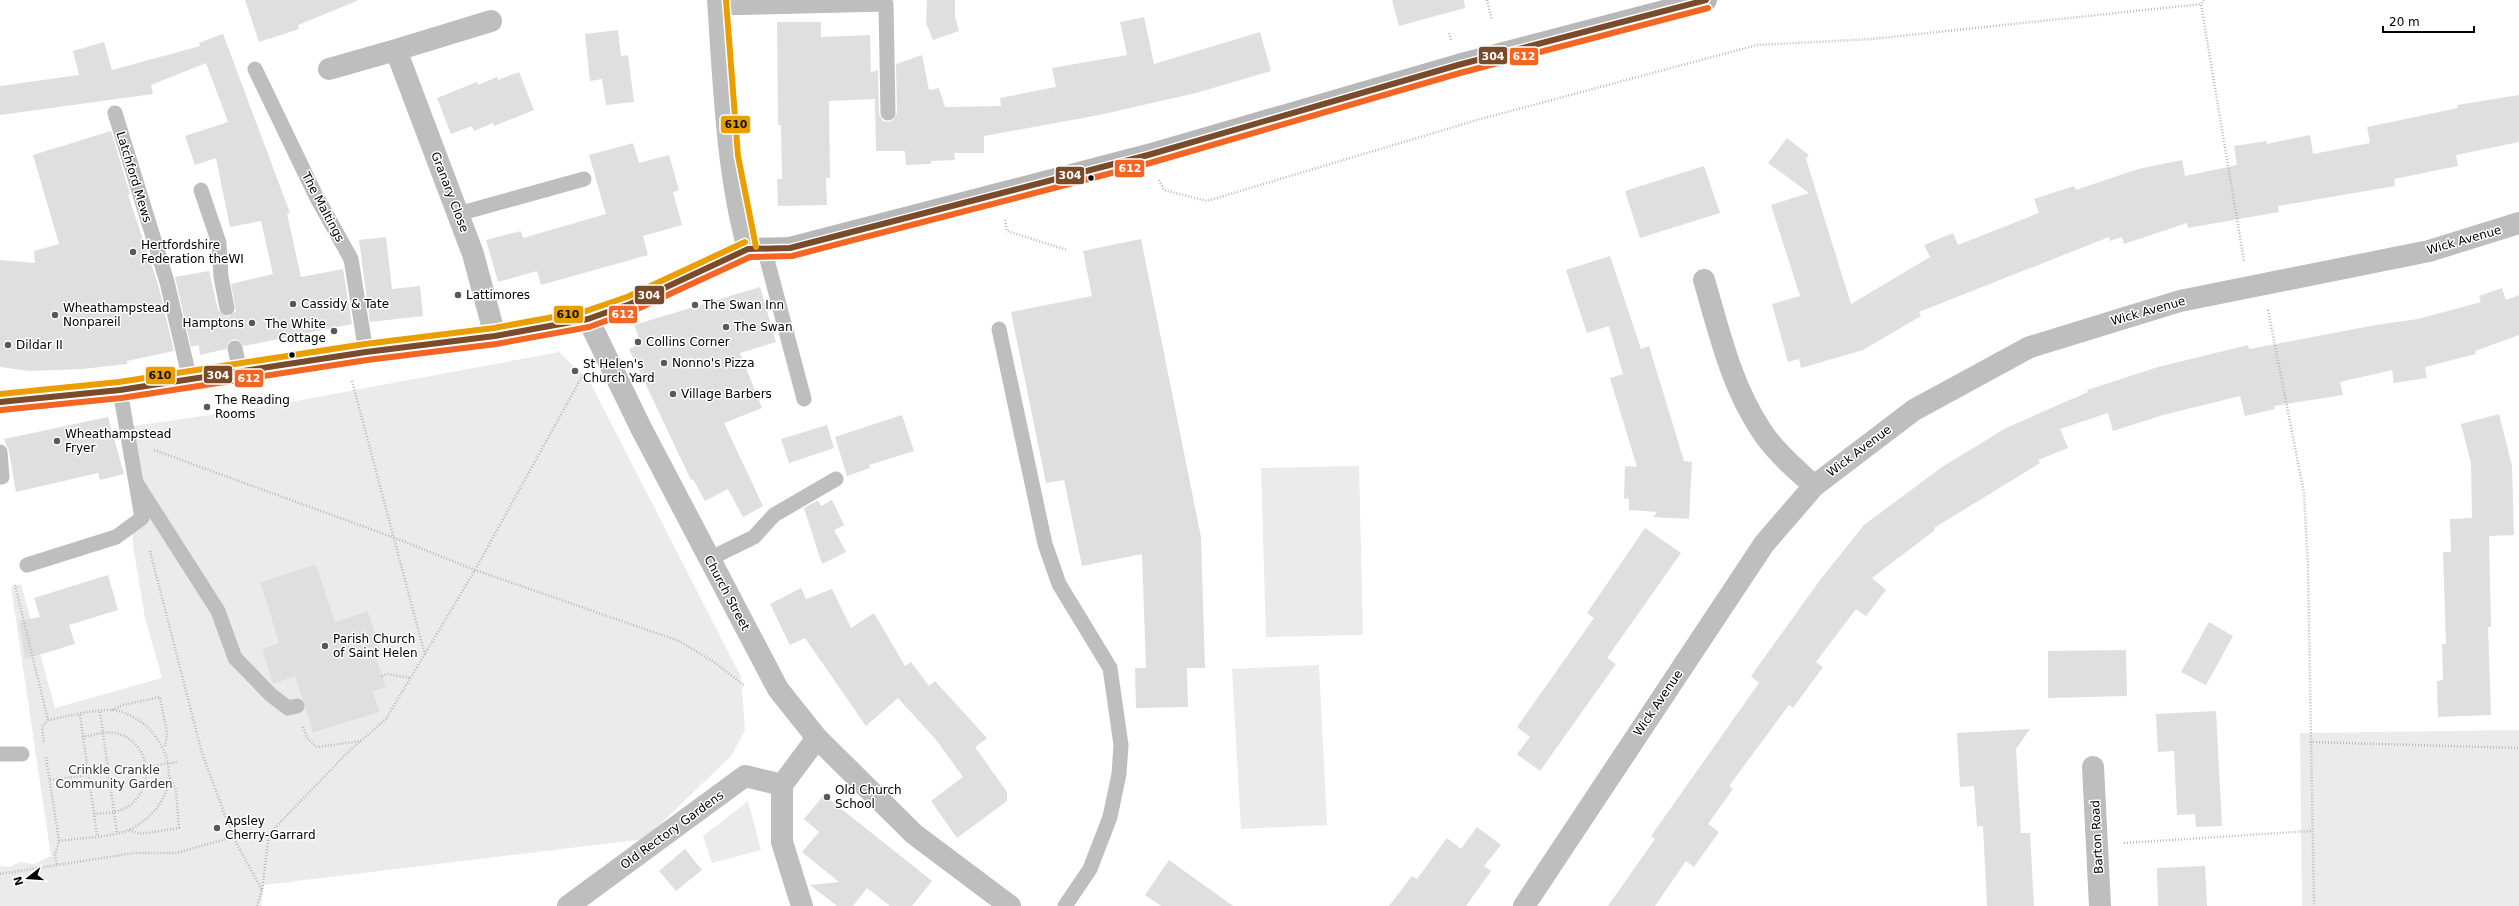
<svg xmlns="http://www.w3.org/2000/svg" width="2519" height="906" viewBox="0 0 2519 906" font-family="'DejaVu Sans',sans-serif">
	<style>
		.green { fill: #ebebeb; fill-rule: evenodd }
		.building { fill: #dfdfdf }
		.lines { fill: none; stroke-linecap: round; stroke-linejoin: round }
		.path { stroke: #b9b9b9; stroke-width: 2.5; stroke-dasharray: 1 2; stroke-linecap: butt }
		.service { stroke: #bebebe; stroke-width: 15 }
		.minor { stroke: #bebebe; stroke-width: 22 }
		.tertiary { stroke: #bebebe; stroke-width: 22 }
		.secondary { stroke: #b8b8b8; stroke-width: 22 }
		.bus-1-casing { stroke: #fff; stroke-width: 9 }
		.bus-2-casing { stroke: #fff; stroke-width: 9 }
		.bus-3-casing { stroke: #fff; stroke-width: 9 }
		.bus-1 { stroke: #7a4b2a; stroke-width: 6 }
		.bus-2 { stroke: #f26522; stroke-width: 6 }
		.bus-3 { stroke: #eb9e00; stroke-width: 6 }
		.bus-dot { fill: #000; stroke: #fff; stroke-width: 1.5 }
		.poi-dot { fill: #595959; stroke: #fff; stroke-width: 1.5 }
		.labels { text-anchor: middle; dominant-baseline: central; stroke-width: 3; stroke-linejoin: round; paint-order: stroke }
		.street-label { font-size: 12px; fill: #000; stroke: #fff }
		.poi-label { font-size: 12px; fill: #000; stroke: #fff; text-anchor: start }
		.park-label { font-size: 12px; fill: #323232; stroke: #fff }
		.line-badge { stroke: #fff; stroke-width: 1.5 }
		.badge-label { font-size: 11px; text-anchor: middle; font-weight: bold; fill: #fff }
		.pale-badge-label { font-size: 11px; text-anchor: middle; font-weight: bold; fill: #111 }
	</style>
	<rect width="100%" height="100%" fill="#fff"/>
	<path class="green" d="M559,352L590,382L741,677L745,730L732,755L645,839L264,885L261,906H0V866L9,867L20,862L34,864L51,856L11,587L21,584L55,708L162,678L145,618L133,545V426L253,409ZM316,564L335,622L368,611L381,651L362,657L380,712L314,733L295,676L273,683L262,649L279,643L260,582Z
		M1359,466L1363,635L1266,637L1261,468Z
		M1319,665L1327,825L1241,829L1232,669Z
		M2519,730V906H2302L2300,733Z
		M748,801L761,850L712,863L703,836Z"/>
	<path class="building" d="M245,0H357V1L298,25L299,29L259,42Z
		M927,0H955V17L959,31L933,40L926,23Z
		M1392,0H1464L1465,8L1399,26Z
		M1144,17L1154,64L1260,32L1271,71L1196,93L1099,115L984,136V153H954L955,160L931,161V164L906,165L905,151H876L875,99L829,101L830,178H826L827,205L778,206L777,179H782L781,125H778L777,22H821V37L870,35L871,72L878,70L879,114L883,121L889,122L893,120L897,113L896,64L922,55L929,90L939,88L945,107L1001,106L1000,98L1056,87L1052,68L1127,55L1120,22Z
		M618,30L621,56L628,55L634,102L606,105L602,79L590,81L585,34Z
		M223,34L290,213L287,214L301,277L343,269L352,324L244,346L238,340L234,339L229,342L226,349L200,355L199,345L191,347L175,277L209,271L218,310L224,316L228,317L236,311L231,284L273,274L261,221L230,227L216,158L195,165L185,136L228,122L206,63L151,85L153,94L0,115V86L79,75L73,51L104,42L112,70L200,46L199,43Z
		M519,72L534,110L494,126L493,123L474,131L472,126L451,134L437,98L477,82L478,85L497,77L498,80Z
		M2519,95V142L2456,155L2458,166L2394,179L2395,186L2278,206L2279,212L2188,228L2187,223L2124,244L2122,237L2110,241L2109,237L1919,312L1921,316L1863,350L1801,368L1799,359L1788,362L1772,304L1800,296L1771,205L1809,193L1768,163L1787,138L1809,155L1806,159L1851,304L1930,257L1924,245L1953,233L1958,245L2039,213L2034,199L2074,186L2076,190L2138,169L2182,160L2185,176L2237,165L2234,146L2267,141V144L2310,135L2313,154L2370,143L2367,127L2458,108L2457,105Z
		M111,131L130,194L128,195L158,284L174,351L127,361V364L83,369L29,371L0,367V260L35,263L34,251L59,244L33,155Z
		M633,143L639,163L669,155L679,190L673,192L682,225L643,236L648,255L541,285L537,271L498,282L486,240L521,231L523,238L606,214L589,155Z
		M1704,166L1720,213L1640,238L1625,191Z
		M386,237L392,289L420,286L423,316L370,322L359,240Z
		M1141,239L1201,537L1205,668H1187L1188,707L1136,708L1135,668H1146L1142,554L1082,566L1064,480L1046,483L1011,312L1092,296L1083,251Z
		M1610,256L1641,349L1649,346L1684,461L1692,462L1689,519L1653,517L1657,512L1629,510V499L1624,498L1625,466L1637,467L1610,378L1623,374L1609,326L1587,333L1566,270Z
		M760,287L776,342L740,353L762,408L724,423L763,506L743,517L728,489L705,501L693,479L691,480L629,349L641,343L634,325Z
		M2502,288L2506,300L2519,295V335L2475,351L2476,354L2425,367L2427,378L2394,383L2392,370L2340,382L2343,395L2274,406L2275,409L2245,416L2240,396L2163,415L2113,431L2108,413L2060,429L2068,448L2038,460L2040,463L1934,528L1935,530L1872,578L1886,590L1866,616L1856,609L1816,662L1823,667L1793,708L1789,705L1729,786L1733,789L1708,824L1719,832L1694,867L1686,861L1655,906H1608L1655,839L1651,836L1759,683L1751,676L1820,580L1864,525L1942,467L2006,428L2088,392L2087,390L2158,367L2248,345L2249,349L2376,325L2418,319L2481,302L2479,296Z
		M2499,414L2512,466L2514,535L2489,536L2491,627H2488L2491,715L2438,717L2437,681L2443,680L2442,644H2446L2443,552H2451L2450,519L2472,518L2471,463L2461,424Z
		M902,415L914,451L869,465L870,468L847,476L835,437Z
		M108,417L124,474L100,480L98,473L16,492L9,451L4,439Z
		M827,425L834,448L789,463L781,439Z
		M818,500L821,506L832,500L844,525L834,530L846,552L822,564L804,508Z
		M1645,528L1681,553L1607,658L1616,664L1540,771L1517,754L1530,737L1517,727L1594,618L1587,613Z
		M316,564L335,622L368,611L381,651L374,653L386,687L373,691L380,712L313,733L295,676L273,684L262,649L279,643L260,582Z
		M108,575L118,610L69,625L75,644L25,659L19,621L40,617L34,598Z
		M801,588L806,599L832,589L851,628L874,613L905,666L911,662L929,686L935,681L987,738L975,747L1007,792V801L957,838L931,801L963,777L937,741L898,698L866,726L805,638L790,645L770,604Z
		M2209,622L2233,636L2206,685L2181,672Z
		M2126,650L2127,696L2048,698V651Z
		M2216,711L2222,826L2196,827L2195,814L2177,815L2174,751L2158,752L2156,714Z
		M2030,729L2016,749L2021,833H2030L2034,906H1987L1983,826H1977L1974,786L1960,787L1957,733Z
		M824,795L932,881L912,906H890L867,888L853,906H837L810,885L839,882L802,852L819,832L804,819Z
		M1477,827L1501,845L1484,866L1491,871L1466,906H1389L1412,876L1417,879L1447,838L1461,849Z
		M685,849L702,870L676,891L659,871Z
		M1169,860L1233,906H1161L1145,895Z
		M2205,866L2207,906H2158L2157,868Z"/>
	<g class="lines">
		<path class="path" d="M1487,0L1492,20
			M2204,0L2201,4L2244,261
			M1449,33L1451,40
			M1159,180L1164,190L1207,201L1477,120L1757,45L1872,39L2201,4
			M1005,220L1007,231L1067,250
			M2268,310L2304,493L2308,567L2314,906
			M352,381L425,655
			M154,450L395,538L475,570L679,641L714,662L745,686
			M150,551L202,753L233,837L262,890
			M15,585L48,720L42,727L44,744
			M382,676L388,674L411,678
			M112,710L123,705L160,697L167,733L165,748
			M100,712L117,833
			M80,715L97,835
			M48,720C65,717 95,709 112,710C125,711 143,721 151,731C182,766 171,808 131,829C116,837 77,838 59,841
			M303,727L307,738L317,747L361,741
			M82,737C94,735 108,730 119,734C151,744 155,787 129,806C119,813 105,813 94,814
			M2310,742L2519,748
			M46,757L59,841L55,855L57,866
			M146,767L177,762
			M50,780L88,775
			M129,830L140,834L179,828L176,790L170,777
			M2124,843L2311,831
			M0,874L134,853H176L233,837
			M257,906L262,890L269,834L348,752L386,719L475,570L584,373"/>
		<path class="service" d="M718,8L886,4L888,113
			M255,69L316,196L351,259L366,352
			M115,113L167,282L190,380
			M201,190L219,243L221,277L227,308
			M458,214L584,179
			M764,248L804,399
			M999,329L1045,544L1059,584L1110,668L1121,745L1119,774L1110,817L1090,869L1065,906
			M235,348L240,372
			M0,452L2,477H0
			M137,484L218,611L235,658L271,695L288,708L297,706
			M709,559L754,537L774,515L836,479
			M27,565L116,537L142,518L120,390
			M0,754H22"/>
		<path class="minor" d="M491,21L396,50L473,254L495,336
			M329,69L396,50
			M1704,280C1719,331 1731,385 1761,430C1775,452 1795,468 1814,486
			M2093,767L2100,906
			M568,906L745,776L782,785
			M802,906L782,842V785L817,738
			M1524,906L1764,544L1814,486L1914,410L2030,347L2180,301L2429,251L2519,223"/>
		<path class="tertiary" d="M718,0C724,83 726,168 748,249
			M588,319L641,428L778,689L817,738L914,834L1010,906"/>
		<path class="secondary" d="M0,402L120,390L366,352L495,336L588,319L630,304L748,249L790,248L998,194L1148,155L1458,65L1706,0"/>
		<g class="bus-1-casing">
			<path id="bus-1" d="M0,402L120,390L366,352L495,336L588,319L630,304L748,249L790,248L998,194L1148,155L1458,65L1706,0"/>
		</g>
		<g class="bus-2-casing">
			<path id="bus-2" d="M1,410L121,398L367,360L496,344L589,327L633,311L750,257L792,256L1150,163L1460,73L1708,8"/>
		</g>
		<g class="bus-3-casing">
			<path id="bus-3" d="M726,0L738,156L756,247
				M0,394L119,382L365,344L494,328L586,311L627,297L745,242"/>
		</g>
		<use href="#bus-1" class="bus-1"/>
		<use href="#bus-2" class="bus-2"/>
		<use href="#bus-3" class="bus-3"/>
	</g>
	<g class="bus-dot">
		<circle cx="1091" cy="178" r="3.5"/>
		<circle cx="292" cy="355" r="3.5"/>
	</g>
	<g class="poi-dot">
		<circle cx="133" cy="252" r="4"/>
		<circle cx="458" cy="295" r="4"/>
		<circle cx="293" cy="304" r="4"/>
		<circle cx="695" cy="305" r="4"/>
		<circle cx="55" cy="315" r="4"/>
		<circle cx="252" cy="323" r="4"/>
		<circle cx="726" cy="327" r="4"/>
		<circle cx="334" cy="331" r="4"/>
		<circle cx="638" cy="342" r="4"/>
		<circle cx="8" cy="345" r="4"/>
		<circle cx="664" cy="363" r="4"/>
		<circle cx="575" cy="371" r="4"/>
		<circle cx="673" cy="394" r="4"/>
		<circle cx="207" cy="407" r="4"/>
		<circle cx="57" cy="441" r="4"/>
		<circle cx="325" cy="646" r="4"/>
		<circle cx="827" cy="797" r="4"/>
		<circle cx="217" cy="828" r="4"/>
	</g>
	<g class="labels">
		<g class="street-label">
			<text transform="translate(134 177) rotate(73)">Latchford Mews</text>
			<text transform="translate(450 192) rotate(69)">Granary Close</text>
			<text transform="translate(323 207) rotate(62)">The Maltings</text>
			<text transform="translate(2464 240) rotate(-16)">Wick Avenue</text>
			<text transform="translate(2148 311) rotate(-16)">Wick Avenue</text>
			<text transform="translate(1859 451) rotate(-37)">Wick Avenue</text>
			<text transform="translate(727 593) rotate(62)">Church Street</text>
			<text transform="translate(1658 703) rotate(-56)">Wick Avenue</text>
			<text transform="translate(672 830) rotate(-36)">Old Rectory Gardens</text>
			<text transform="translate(2097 837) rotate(-93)">Barton Road</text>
		</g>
		<g class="poi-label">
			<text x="141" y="245">Hertfordshire<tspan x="141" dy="14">Federation theWI</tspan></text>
			<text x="466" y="295">Lattimores</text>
			<text x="301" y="304">Cassidy &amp; Tate</text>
			<text x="703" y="305">The Swan Inn</text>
			<text x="63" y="308">Wheathampstead<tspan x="63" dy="14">Nonpareil</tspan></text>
			<text x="244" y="323" text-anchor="end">Hamptons</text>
			<text x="326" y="324" text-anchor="end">The White<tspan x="326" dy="14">Cottage</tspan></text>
			<text x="734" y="327">The Swan</text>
			<text x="646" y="342">Collins Corner</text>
			<text x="16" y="345">Dildar II</text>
			<text x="672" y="363">Nonno's Pizza</text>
			<text x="583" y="364">St Helen's<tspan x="583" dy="14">Church Yard</tspan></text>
			<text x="681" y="394">Village Barbers</text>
			<text x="215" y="400">The Reading<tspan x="215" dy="14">Rooms</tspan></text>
			<text x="65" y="434">Wheathampstead<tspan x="65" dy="14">Fryer</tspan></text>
			<text x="333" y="639">Parish Church<tspan x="333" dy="14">of Saint Helen</tspan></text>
			<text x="835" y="790">Old Church<tspan x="835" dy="14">School</tspan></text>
			<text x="225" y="821">Apsley<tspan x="225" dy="14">Cherry-Garrard</tspan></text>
		</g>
		<g class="park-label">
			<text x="114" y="770">Crinkle Crankle<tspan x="114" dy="14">Community Garden</tspan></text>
		</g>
	</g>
	<g class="line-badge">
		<rect x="1478" y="46" width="30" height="19" rx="4" fill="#7a4b2a"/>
		<rect x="1509" y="47" width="30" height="19" rx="4" fill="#f26522"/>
		<rect x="720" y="115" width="31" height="19" rx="4" fill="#eb9e00"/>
		<rect x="1114" y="159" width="31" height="19" rx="4" fill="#f26522"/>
		<rect x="1055" y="166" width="30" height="19" rx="4" fill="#7a4b2a"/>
		<rect x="634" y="285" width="31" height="20" rx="4" fill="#7a4b2a"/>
		<rect x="553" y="305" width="31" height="19" rx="4" fill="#eb9e00"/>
		<rect x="608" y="305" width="30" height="19" rx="4" fill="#f26522"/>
		<rect x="203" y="365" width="30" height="19" rx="4" fill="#7a4b2a"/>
		<rect x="145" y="366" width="31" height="19" rx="4" fill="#eb9e00"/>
		<rect x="234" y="369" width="30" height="19" rx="4" fill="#f26522"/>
	</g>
	<g class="badge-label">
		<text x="1493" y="60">304</text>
		<text x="1524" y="60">612</text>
		<text x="1130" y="172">612</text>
		<text x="1070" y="179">304</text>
		<text x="649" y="299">304</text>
		<text x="623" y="318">612</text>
		<text x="218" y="379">304</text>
		<text x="249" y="382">612</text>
	</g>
	<g class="pale-badge-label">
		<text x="736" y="128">610</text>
		<text x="568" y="318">610</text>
		<text x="160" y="379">610</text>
	</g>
	<g transform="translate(28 878) rotate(253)" stroke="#ffffff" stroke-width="3" paint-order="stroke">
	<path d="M0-3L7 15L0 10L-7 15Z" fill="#000000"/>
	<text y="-6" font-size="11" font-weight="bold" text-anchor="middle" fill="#000000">N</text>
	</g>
	<path d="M2383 26v6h91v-6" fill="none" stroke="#000000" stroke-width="2"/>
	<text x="2389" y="26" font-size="12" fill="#000000" stroke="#ffffff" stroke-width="3" paint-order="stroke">20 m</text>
</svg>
